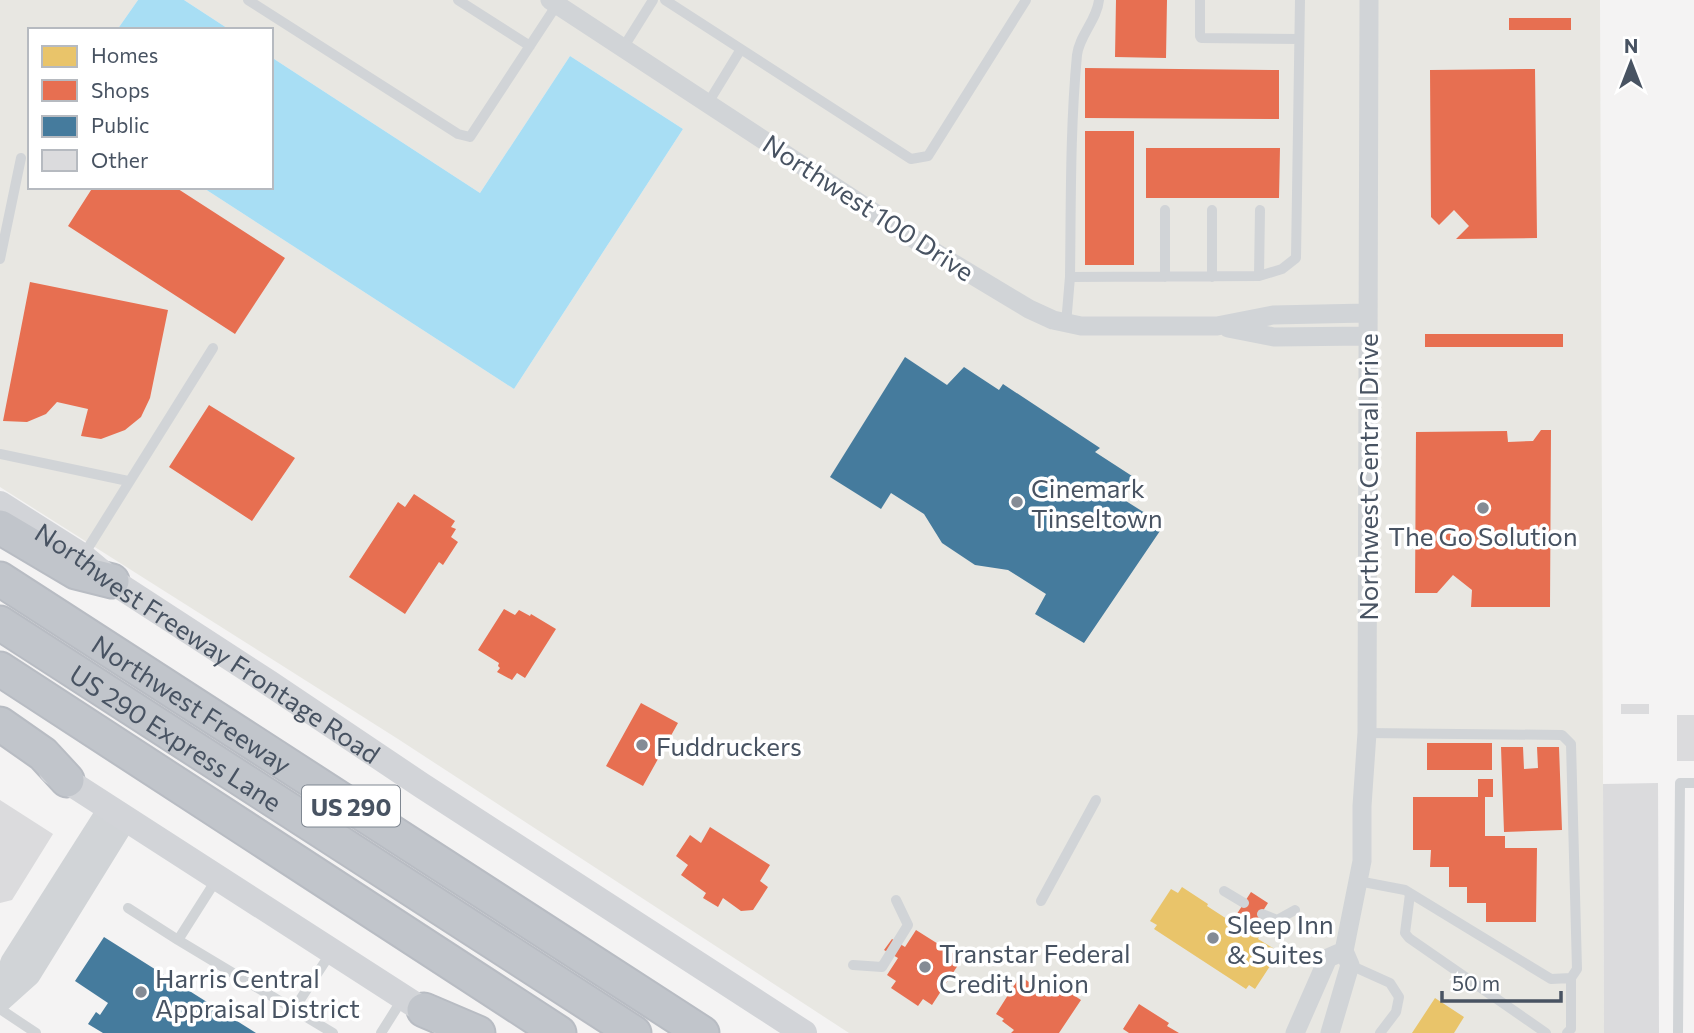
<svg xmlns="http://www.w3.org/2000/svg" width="1694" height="1033" viewBox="0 0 1694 1033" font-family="Commissioner,sans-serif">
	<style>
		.commercial { fill: #e8e7e2 }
		.water { fill: #a8def4 }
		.homes { fill: #e9c46a }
		.shops { fill: #e76f51 }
		.public { fill: #457b9d }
		.building { fill: #dbdbdd }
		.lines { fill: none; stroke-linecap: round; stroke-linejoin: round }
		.motorway-casing { stroke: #b8bcc3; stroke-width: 37 }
		.service { stroke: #d1d4d7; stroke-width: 10 }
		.minor { stroke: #d1d4d7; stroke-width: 19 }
		.tertiary { stroke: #d1d4d7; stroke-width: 23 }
		.secondary { stroke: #d2d4d8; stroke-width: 26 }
		.motorway { stroke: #c1c5cb; stroke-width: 33 }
		.poi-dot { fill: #848b95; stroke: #fff; stroke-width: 2.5 }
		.labels { text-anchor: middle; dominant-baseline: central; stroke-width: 7; stroke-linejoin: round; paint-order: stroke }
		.shield { fill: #fff; stroke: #7f8791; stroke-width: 2 }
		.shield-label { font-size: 24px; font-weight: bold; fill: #485362 }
		.street-label { font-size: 26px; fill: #485362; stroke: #fff }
		.poi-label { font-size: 26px; fill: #485362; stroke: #fff; text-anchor: start }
	</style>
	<rect width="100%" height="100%" fill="#f4f3f3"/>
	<path class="commercial" d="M0,0H138L117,30H30V187H202L514,389L683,129L570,56L480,193L271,57V30H230L184,0H1600L1604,1033H849L398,739L0,487Z"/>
	<path class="water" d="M138,0H184L230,30H117Z
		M570,56L683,129L514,389L202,187H271V57L480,193Z"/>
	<path class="homes" d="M1182,887L1208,904L1207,906L1227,919L1228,917L1259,937L1258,939L1273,948L1270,953L1276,957L1255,989L1249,985L1246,989L1154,929L1157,925L1150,921L1171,889L1178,893Z
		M1435,998L1464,1017L1454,1033H1412Z"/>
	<path class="shops" d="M1116,0H1167L1166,58L1115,57Z
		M1509,18H1571V30H1509Z
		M1085,68L1279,70V119L1085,118Z
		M1535,69L1537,238L1456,239L1469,226L1454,210L1439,225L1431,217L1430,70Z
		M1085,131H1134V265H1085Z
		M1146,148H1280L1279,198H1146Z
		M93,187H175L285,258L235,334L68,226Z
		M30,282L168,310L150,398L141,417L125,430L101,439L81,436L88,409L57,402L46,414L27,422L3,421Z
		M1425,334H1563V347H1425Z
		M209,405L295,458L252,521L169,467Z
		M1541,430H1551L1550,607H1471L1472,590L1453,575L1437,593H1415L1416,432L1507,431L1508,442L1533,441Z
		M414,494L455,521L451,527L456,529L451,537L458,542L443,565L439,562L405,614L349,577L398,502L405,507Z
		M504,609L515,615L519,610L530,616L531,614L556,629L525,678L517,673L512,680L497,672L500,668L498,666L499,663L478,650Z
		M641,703L678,723L643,786L606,766Z
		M1427,743H1492V770H1427Z
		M1501,747H1523L1524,769L1538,768L1537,747H1559L1562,830L1504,832Z
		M1478,779H1493V797H1485V836H1505V848H1537L1536,922H1486V903H1467V887H1449V867H1430L1431,850H1413V797H1478Z
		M710,827L770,865L760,881L768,887L753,910L741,911L723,898L718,907L703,898L706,893L681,875L688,865L676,856L690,835L701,843Z
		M1251,892L1268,903L1250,931L1233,920Z
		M916,930L962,959L932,1005L923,999L918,1006L891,988L896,981L887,975L898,958L884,950L892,939L905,947Z
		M1020,976L1042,991L1049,979L1081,1000L1059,1033H1011L1014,1030L1002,1021L1004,1019L996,1014Z
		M1139,1004L1169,1023L1167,1026L1179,1033H1129L1123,1029Z"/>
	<path class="public" d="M905,357L947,385L964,367L999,390L1003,384L1100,448L1095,452L1132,476L1118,496L1164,525L1084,643L1035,614L1046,594L1008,570L975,565L942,543L924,514L891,493L881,509L830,477Z
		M104,937L256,1033H103L88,1024L96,1012L100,1015L108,1003L75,981Z"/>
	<path class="building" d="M1621,704H1649V714H1621Z
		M1677,715H1694V761H1677Z
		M1658,783L1659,1033H1604L1603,784Z
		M0,800L53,834L12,900L0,903Z"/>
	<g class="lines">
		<g class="motorway-casing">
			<g id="motorway">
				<path d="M0,527L76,572L112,581"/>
				<path id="s2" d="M0,579L702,1033"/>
				<path id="s3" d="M0,623L634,1033"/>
				<path d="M0,669L559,1033"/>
				<path d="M0,724L43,754L67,780"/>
				<path d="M424,1010L478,1033"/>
			</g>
		</g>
		<path class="service" d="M248,0L458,134L470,137L558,3
			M458,0L530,46
			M665,0L911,159L928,156L1026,0
			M1200,0V36L1201,38L1299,39
			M623,48L653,0
			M708,103L741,49
			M1165,210V277
			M0,259L21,158
			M1259,276L1260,210
			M1070,277C1071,204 1070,129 1077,55C1079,36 1097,20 1099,0
			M1212,277V210
			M1066,324L1070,277L1259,276L1282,269L1296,258L1300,0
			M0,454L128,481
			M83,556L213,348
			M218,877L178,940L333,1033
			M1358,881L1405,890L1551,979L1571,978L1577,969L1571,744L1562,735L1367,733
			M1224,891L1244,903
			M1410,894L1405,933L1409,938L1546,1033
			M1041,901L1096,800
			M128,908L178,940
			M1262,914L1277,920L1295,910
			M853,965L882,967L908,925L896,900
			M1350,965L1390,983L1399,997L1396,1012L1380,1033
			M0,1009L36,1033
			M294,1009L332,951
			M381,1033L403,998
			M1567,1033L1571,1029V978
			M1678,1033L1680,783H1694"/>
		<path class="minor" d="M550,0L931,250L1029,309L1053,320L1081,326H1217L1273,315L1367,313
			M1228,328L1274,337L1368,336
			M1295,1033L1328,958L1344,951
			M1330,1033L1350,965L1344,951L1362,861V806L1367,733L1369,0"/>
		<path class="tertiary" d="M0,993L12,962L110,808
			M0,1001L29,975L126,818"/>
		<g class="secondary">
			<path id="s1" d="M0,504L82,556L112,581L269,683L421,785L804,1033"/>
			<path d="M52,771L440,1021"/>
		</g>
		<use href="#motorway" class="motorway"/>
	</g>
	<g class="poi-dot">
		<circle cx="1017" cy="502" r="7"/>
		<circle cx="1483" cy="508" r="7"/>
		<circle cx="642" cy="745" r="7"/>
		<circle cx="1213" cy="938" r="7"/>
		<circle cx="925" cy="967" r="7"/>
		<circle cx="141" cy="992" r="7"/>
	</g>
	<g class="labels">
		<rect class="shield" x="302" y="785.5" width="98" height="41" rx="5"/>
		<g class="shield-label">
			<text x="351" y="806">US 290</text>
		</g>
		<g class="street-label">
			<text transform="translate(869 207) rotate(33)">Northwest 100 Drive</text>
			<text transform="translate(1367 477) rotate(-90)">Northwest Central Drive</text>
			<text stroke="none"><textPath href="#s1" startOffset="250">Northwest Freeway Frontage Road</textPath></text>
			<text stroke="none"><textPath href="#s2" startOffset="229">Northwest Freeway</textPath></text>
			<text stroke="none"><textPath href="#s3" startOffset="210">US 290 Express Lane</textPath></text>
		</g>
		<g class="poi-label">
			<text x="1031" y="487">Cinemark<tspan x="1031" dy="30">Tinseltown</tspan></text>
			<text x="1483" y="535" text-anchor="middle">The Go Solution</text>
			<text x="656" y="745">Fuddruckers</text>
			<text x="1227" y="923">Sleep Inn<tspan x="1227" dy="30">&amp; Suites</tspan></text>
			<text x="939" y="952">Transtar Federal<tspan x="939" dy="30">Credit Union</tspan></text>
			<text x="155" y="977">Harris Central<tspan x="155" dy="30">Appraisal District</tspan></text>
		</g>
	</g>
	<rect x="28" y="28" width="245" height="161" fill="#ffffff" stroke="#b6bac0" stroke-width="2"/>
	<rect x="42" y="46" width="35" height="21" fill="#e9c46a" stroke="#b6bac0" stroke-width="2"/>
	<text x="91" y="63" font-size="21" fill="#485362">Homes</text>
	<rect x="42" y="80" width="35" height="21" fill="#e76f51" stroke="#b6bac0" stroke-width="2"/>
	<text x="91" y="98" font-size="21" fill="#485362">Shops</text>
	<rect x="42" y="116" width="35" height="21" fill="#457b9d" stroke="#b6bac0" stroke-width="2"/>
	<text x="91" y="133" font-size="21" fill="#485362">Public</text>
	<rect x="42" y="150" width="35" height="21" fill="#dbdbdd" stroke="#b6bac0" stroke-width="2"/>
	<text x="91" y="168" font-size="21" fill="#485362">Other</text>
	<g transform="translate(1631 63)" stroke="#ffffff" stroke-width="5" paint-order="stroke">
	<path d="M0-5L12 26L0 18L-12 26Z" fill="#485362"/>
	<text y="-10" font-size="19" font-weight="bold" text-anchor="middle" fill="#485362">N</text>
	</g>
	<path d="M1442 991v10h119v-10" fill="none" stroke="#485362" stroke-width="3.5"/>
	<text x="1452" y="991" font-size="21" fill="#485362" stroke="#ffffff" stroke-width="5" paint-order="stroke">50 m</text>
</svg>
